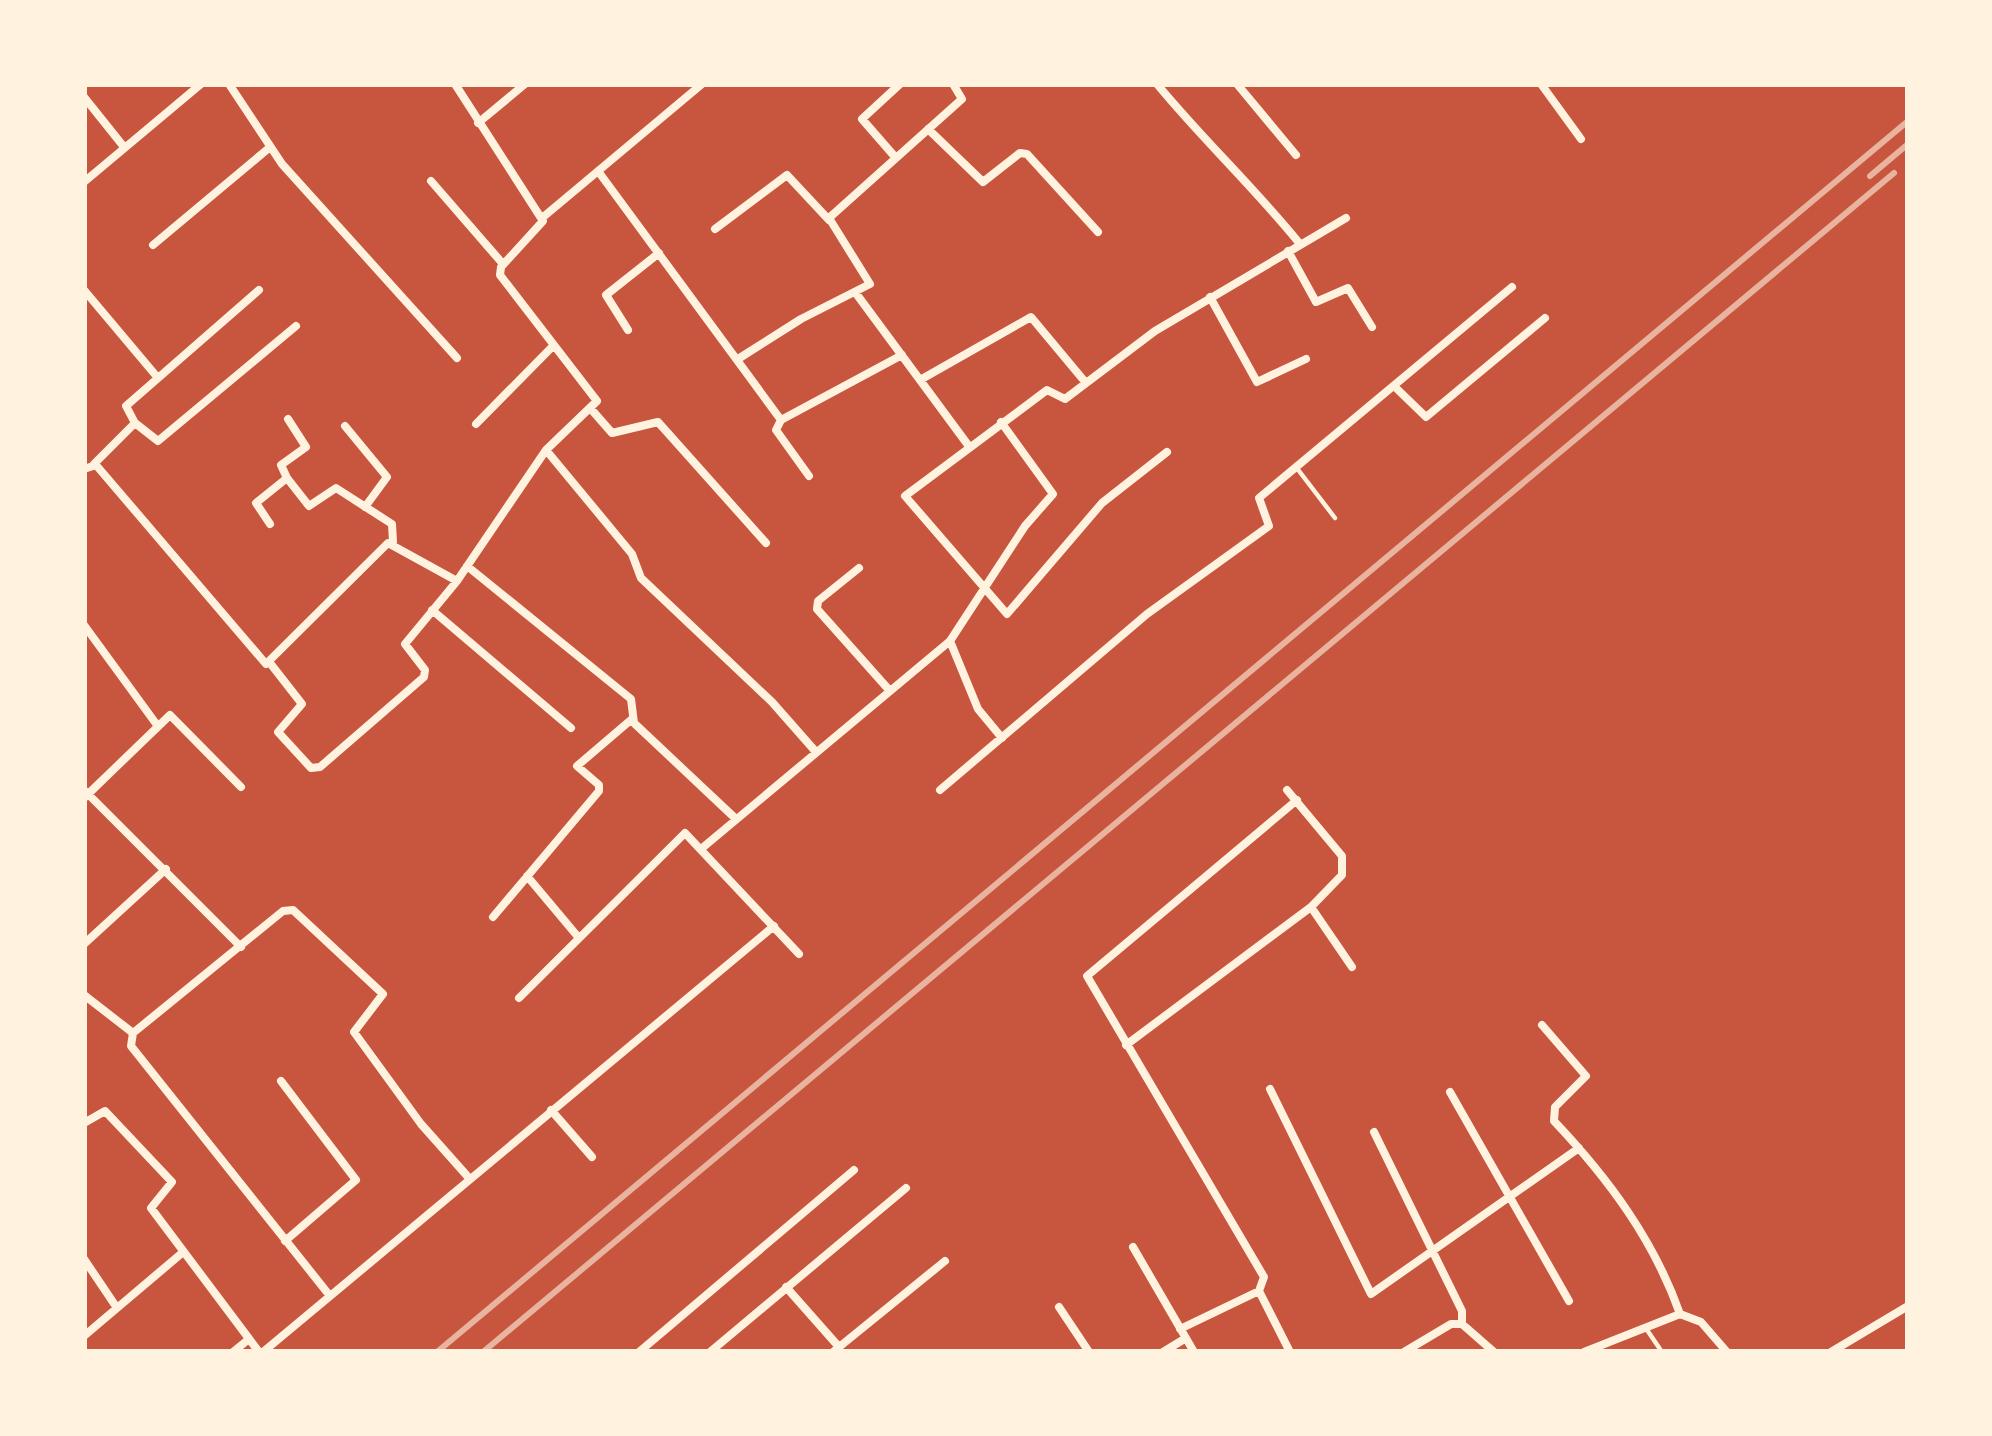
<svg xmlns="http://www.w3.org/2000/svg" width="1992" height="1436" viewBox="0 0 1992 1436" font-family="'IBM Plex Sans',sans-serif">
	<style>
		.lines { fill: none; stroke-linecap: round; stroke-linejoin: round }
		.service { stroke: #fff3e0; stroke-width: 4.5 }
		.minor { stroke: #fff3e0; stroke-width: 8 }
		.rail { stroke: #e9b49f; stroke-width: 6 }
	</style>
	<rect width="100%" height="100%" fill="#c8553d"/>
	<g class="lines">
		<path class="service" d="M1296,467L1335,518
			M1645,1327L1662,1352"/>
		<path class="minor" d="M229,84L282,164L457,358
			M1157,84C1204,141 1253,186 1300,244
			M1237,84L1296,155
			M1541,84L1581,139
			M84,97L124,147
			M478,123L525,84
			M928,129L983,182L1020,153L1027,154L1098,232
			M896,158L862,119L900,84
			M598,171L781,420L902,355
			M431,181L503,264
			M84,182L201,84
			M542,218L702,84
			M715,229L787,175L829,220
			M153,245L269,148
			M1288,251L1316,302L1348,288L1372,327
			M84,290L158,378
			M855,292L968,445
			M1210,297L1257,382L1306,359
			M628,330L606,295L659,253
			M738,359L801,319L870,284L829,218L962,99L953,84
			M920,380L1031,317L1086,383
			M1394,386L1426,417L1545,318
			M591,409L612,433L658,422L766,543
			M781,420L776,430L809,476
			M135,423L126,406L259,290
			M476,424L554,345
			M345,426L387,477L365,507
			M546,450L632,554L641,578L772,702L816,752
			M1167,452L1102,503L1007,614L905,496L1047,390L1065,399L1155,331L1346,218
			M94,464L135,423L158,441L296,326
			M84,469L96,465L266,664L388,543L457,581
			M287,478L281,465L306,447L288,419
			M270,524L256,503L287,478L309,506L336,488L392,524L393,542
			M467,566L631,699L634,723L736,819
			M859,568L818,601L817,609L890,691
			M432,610L571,728
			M84,625L157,725
			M950,641L978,709L1002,738
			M270,663L302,704L278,732L311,768L320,767L424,677L425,670L405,644L457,581L546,450L597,401L500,275L501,267L543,221L455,84
			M84,790L241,947
			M940,790L1147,614L1269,526L1259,498L1512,287
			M84,798L170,715L241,787
			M701,849L950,641L1025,526L1053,494L1001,422
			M527,876L579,938
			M1311,907L1352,967
			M493,917L599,791V785L577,766L632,719
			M84,944L166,869
			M84,995L133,1033
			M519,998L685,833L799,954
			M1542,1025L1586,1076L1555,1107L1554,1121C1608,1178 1654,1240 1680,1314
			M1126,1045L1311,907L1342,875V856L1287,790
			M281,1081L356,1180L285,1241
			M1270,1089L1371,1294L1579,1148
			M1450,1092L1569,1301
			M551,1110L592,1157
			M84,1123L105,1111L172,1182L151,1208L259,1352
			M1374,1132L1462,1311V1324
			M1133,1247L1194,1352
			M84,1259L117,1308
			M786,1287L839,1347
			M1259,1291L1290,1352
			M330,1296L131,1046L133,1033L283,911L293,910L383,994L354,1032L421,1124L469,1178
			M1059,1307L1089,1352
			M1180,1329L1259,1291L1264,1277L1087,976L1297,800
			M84,1336L182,1253
			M233,1352L249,1339
			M263,1352L774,926
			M639,1352L854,1170
			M710,1352L906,1188
			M833,1352L945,1261
			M1163,1352L1186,1338
			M1404,1352L1451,1324H1462L1494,1352
			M1584,1352L1680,1314L1701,1322L1727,1352
			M1831,1352L1908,1306"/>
		<path class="rail" d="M1870,176L1908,144
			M437,1352L1908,121
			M483,1352L1894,173"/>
	</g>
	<rect width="1992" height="1436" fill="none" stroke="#fff3e0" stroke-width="174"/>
</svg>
